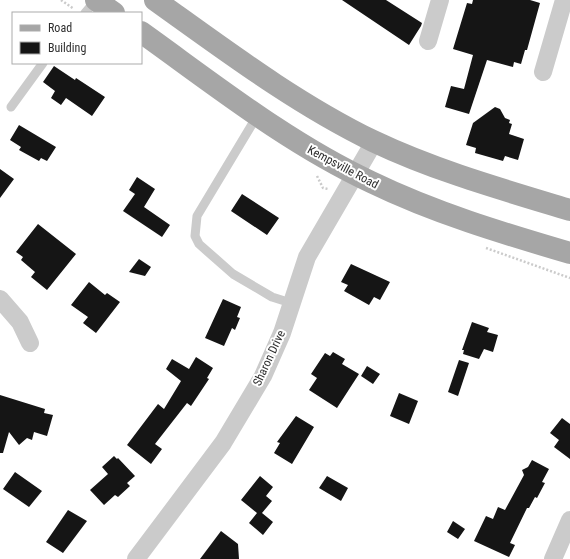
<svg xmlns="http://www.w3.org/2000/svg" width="570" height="559" viewBox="0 0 570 559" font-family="'Roboto Condensed',sans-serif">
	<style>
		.building { fill: #151515 }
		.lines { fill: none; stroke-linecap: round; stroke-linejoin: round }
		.path { stroke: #cbcbcb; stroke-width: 2.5; stroke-dasharray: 2 2; stroke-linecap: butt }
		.service { stroke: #cbcbcb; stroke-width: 9 }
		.minor { stroke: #cbcbcb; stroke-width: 18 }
		.primary { stroke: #a6a6a6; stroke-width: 22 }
		.labels { text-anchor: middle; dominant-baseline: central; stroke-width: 4; stroke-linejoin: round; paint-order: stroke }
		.street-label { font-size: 12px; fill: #2e2e2e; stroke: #fff }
	</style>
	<rect width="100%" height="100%" fill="#fff"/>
	<path class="building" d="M342,0H386L422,23L421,26L409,45Z
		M473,0H530L540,3L527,50H525L521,64L514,62L513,67L487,60L469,114L445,107L451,86L464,89L473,55L453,49L467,3L472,4Z
		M54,66L75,80L76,78L105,97L92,116L66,98L61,105L51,98L55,91L43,82Z
		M495,107L500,109L505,118L510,120L509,123L512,124L509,134L524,139L518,160L505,156L503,161L475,153L476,148L466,145L473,123Z
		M19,125L56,147L47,161L41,158L39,161L19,150L21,147L10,140Z
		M0,169L14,179L0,198Z
		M137,177L155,189L144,207L170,225L162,237L123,211L135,194L129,190Z
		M242,194L279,218L267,235L231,211Z
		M38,224L76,254L47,290L31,277L35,272L21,260L23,257L16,252Z
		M139,259L151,267L145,276L129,272Z
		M351,264L390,282L380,300L374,297L369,305L344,291L348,285L341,282Z
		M89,282L105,295L107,293L120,302L96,333L83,323L88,317L71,305Z
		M223,299L241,307L237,317L240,318L235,330L232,328L224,346L205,338Z
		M472,322L489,328L487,332L498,335L493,352L484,349L479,359L463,354L464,350H462Z
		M333,352L345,359L342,364L359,374L337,408L309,390L317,378L311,374L325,353L330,356Z
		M196,357L213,368L207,378L209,379L191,406L187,403L155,444L162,449L151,464L127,445L158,404L164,409L181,381L166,369L172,359L189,369Z
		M459,360L469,363L458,396L448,392Z
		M367,366L380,374L373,384L361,376Z
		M399,393L418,401L409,424L390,416Z
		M0,395L45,409L44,413L53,415L47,436L34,432L32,440L27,438L19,445L9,432L3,453H0Z
		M296,416L314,427L292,464L274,453L280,443L277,442Z
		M562,418L570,424V459L554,447L559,440L550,433Z
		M114,456L117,459L118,458L135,476L127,483L130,486L118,497L115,495L104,505L90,490L108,474L102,467Z
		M532,460L549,469L542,482L545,483L537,498L535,497L529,508H527L510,543L515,545L509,557L474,541L486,516L493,519L498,507L505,510L524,475L522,470L528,467Z
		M15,472L42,491L29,507L3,489Z
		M260,476L273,487L266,496L272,501L262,513L273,522L263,535L249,523L257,513L241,500Z
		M327,476L348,488L341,501L319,488Z
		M68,510L87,521L63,553L46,542Z
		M453,521L465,529L458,539L447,532Z
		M221,531L238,544L239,559H200Z"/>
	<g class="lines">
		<path class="path" d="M61,0L74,9
			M317,176L323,188L328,189
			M486,248L570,278"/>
		<path class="service" d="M85,13L96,0
			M11,107L43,63
			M257,116L197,216L195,236L199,244L233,274L272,297L291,303"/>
		<path class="minor" d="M428,41L440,0
			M543,72L564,0
			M0,299L20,322L30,343
			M136,559L223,443L263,376L282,333L307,257L374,142
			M553,559L570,520"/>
		<path class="primary" d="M96,0L114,13
			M155,0C225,50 295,103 373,141C436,171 504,190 570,210
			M141,32C215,85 288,143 371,182C435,213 502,233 570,253"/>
	</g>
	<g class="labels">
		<g class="street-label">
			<text transform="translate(343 167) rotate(28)">Kempsville Road</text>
			<text transform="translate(269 358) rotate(-65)">Sharon Drive</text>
		</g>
	</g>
	<rect x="12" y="12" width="130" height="52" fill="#ffffff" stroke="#ababab"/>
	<rect x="20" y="25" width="20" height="6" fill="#a6a6a6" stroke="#ababab"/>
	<text x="48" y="32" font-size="12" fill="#2e2e2e">Road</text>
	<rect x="20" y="42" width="20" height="12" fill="#151515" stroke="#ababab"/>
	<text x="48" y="52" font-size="12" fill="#2e2e2e">Building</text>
</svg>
